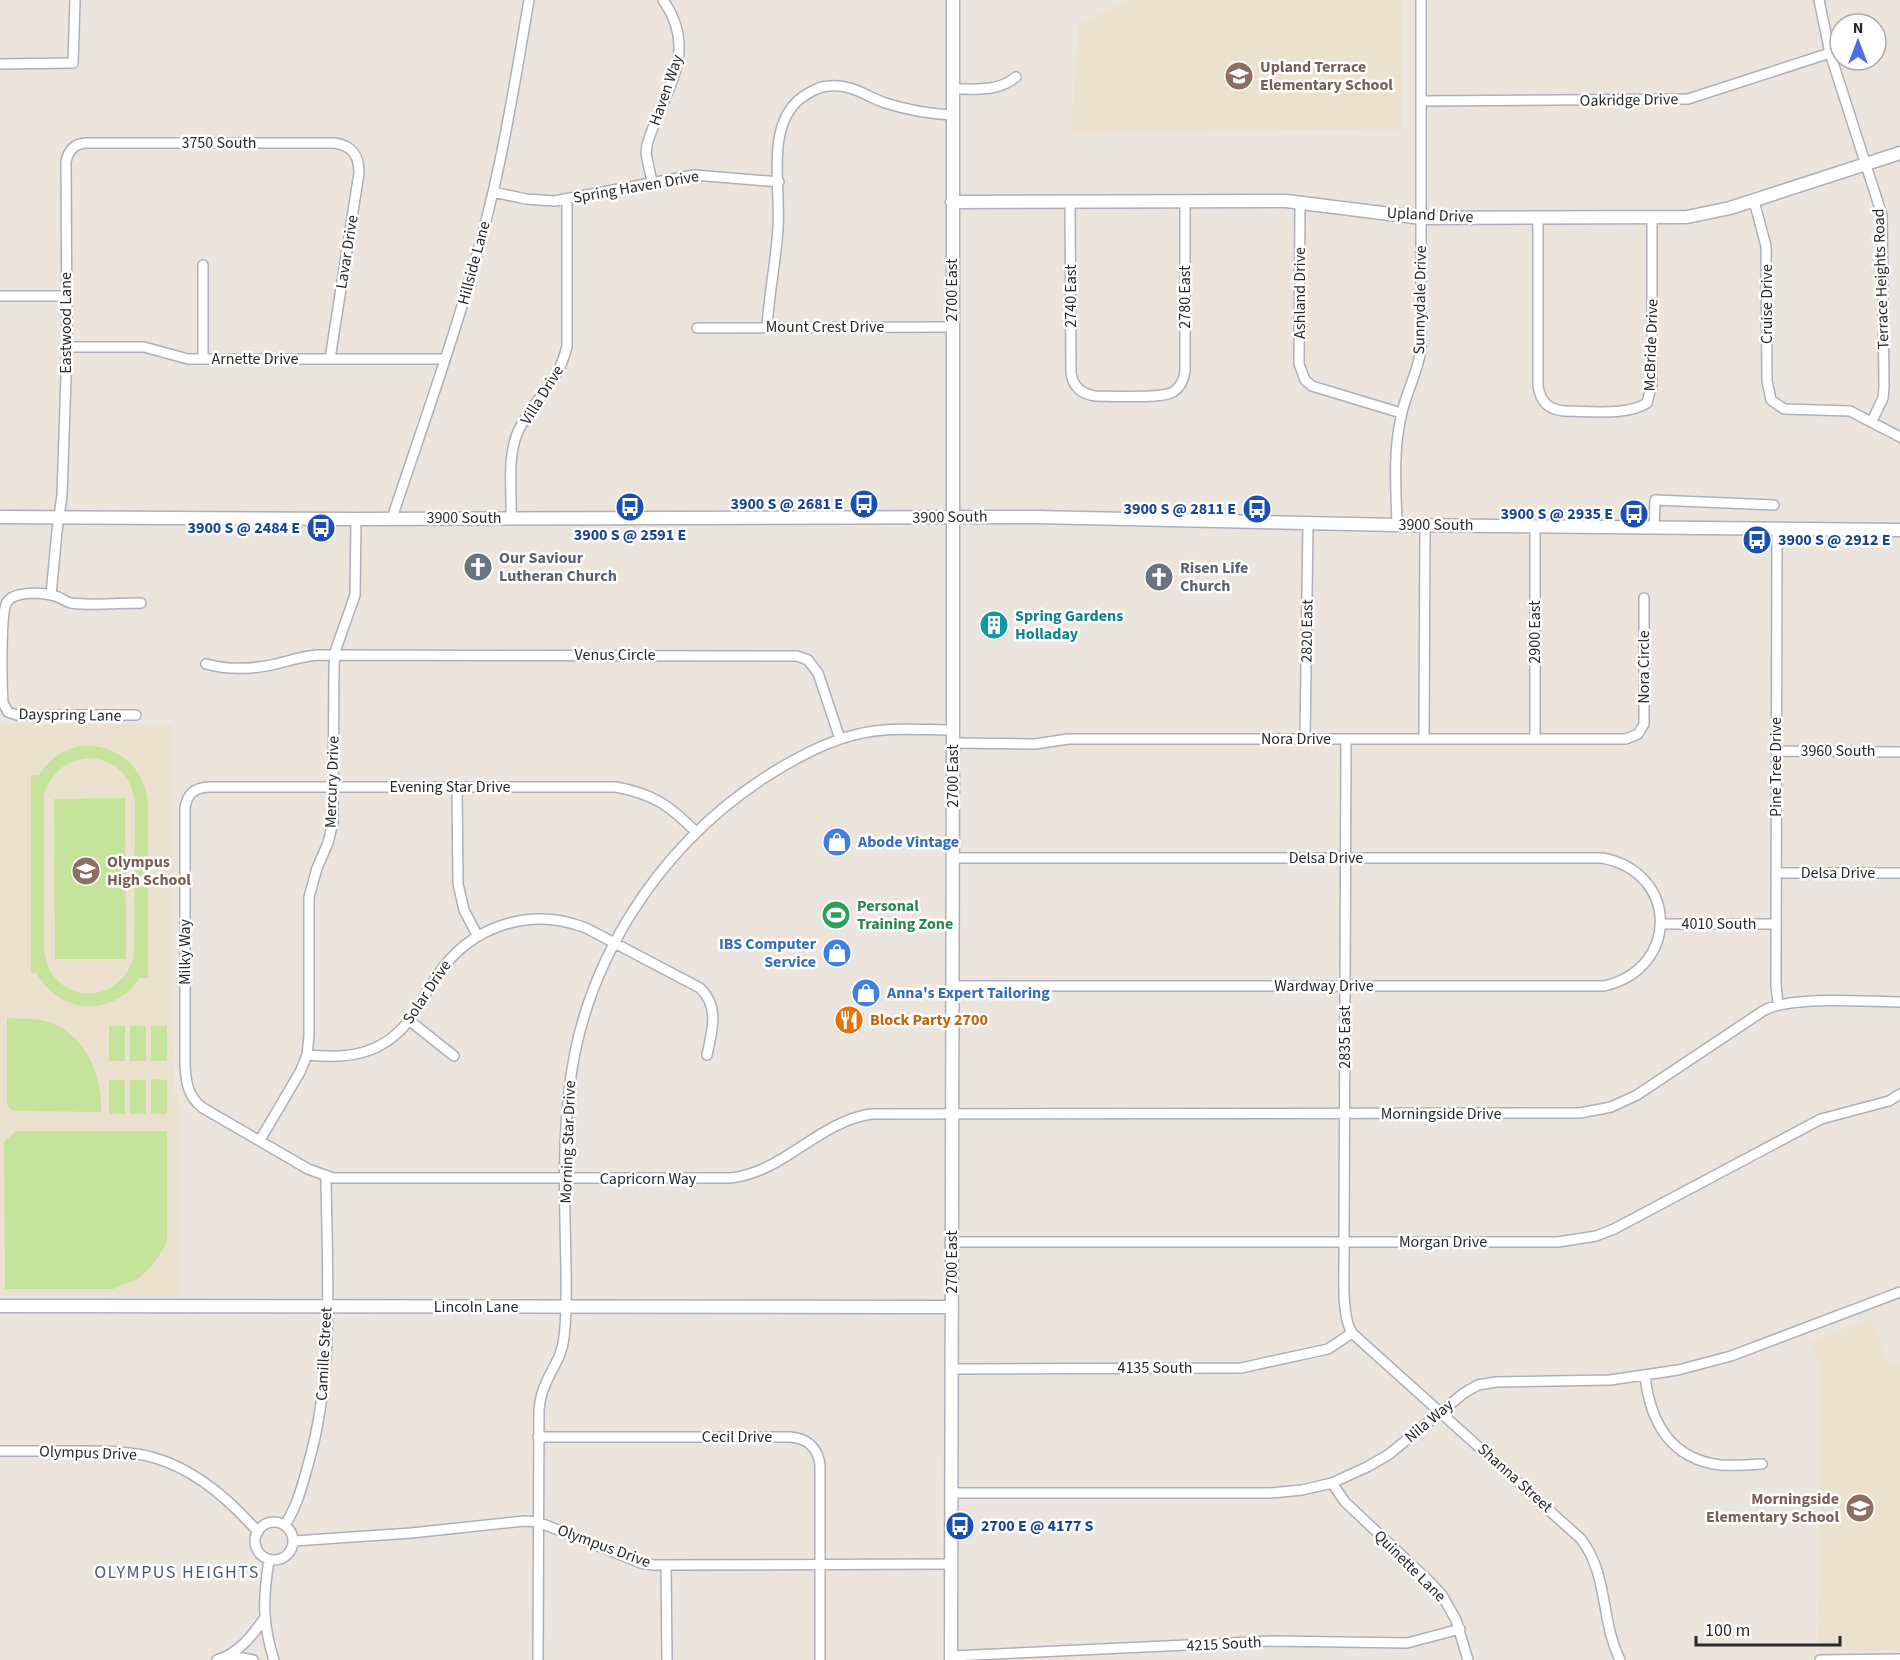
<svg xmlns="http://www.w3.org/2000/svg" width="1900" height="1660" viewBox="0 0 1900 1660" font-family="'Source Sans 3',sans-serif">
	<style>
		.education { fill: #ebe1ce }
		.pitch { fill: #c6e39b; fill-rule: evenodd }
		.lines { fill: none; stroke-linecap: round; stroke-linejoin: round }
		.street-casing { stroke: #aeb0b9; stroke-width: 12 }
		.secondary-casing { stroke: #aeb0b9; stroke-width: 15 }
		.street { stroke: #fff; stroke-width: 9 }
		.secondary { stroke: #fff; stroke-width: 12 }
		.labels { text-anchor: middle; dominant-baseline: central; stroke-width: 5; stroke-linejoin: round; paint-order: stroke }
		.education-label { font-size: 16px; font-weight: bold; fill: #785e54; stroke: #fff; text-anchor: start }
		.street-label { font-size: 16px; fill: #2a2a2a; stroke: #fff }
		.transit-label { font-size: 16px; font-weight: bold; fill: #164399; stroke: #fff; text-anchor: end }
		.worship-label { font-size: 16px; font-weight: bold; fill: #5b616d; stroke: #fff; text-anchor: start }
		.culture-label { font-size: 16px; font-weight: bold; fill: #0d838f; stroke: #fff; text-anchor: start }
		.shop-label { font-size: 16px; font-weight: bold; fill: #366cbe; stroke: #fff; text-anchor: start }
		.leisure-label { font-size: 16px; font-weight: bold; fill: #27864d; stroke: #fff; text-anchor: start }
		.food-label { font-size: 16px; font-weight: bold; fill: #c56008; stroke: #fff; text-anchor: start }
		.neighbourhood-label { font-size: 18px; letter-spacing: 1.5px; fill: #4e5776; stroke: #fff }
	</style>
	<rect width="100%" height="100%" fill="#ebe5dd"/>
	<path class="education" d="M1127,0H1403L1402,129L1071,133L1079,24Z
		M0,724L172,725L173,1094H178L180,1110V1296H0Z
		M1870,1318L1889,1362L1900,1363V1650H1819L1820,1366L1810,1343Z"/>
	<path class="pitch" d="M81,746C117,743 145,767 148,804V978H140C112,1018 61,1015 36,973H31V775H39C49,759 62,750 81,746ZM88,758C115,759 133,777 135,804L134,956C119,1010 48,1004 44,948V794C51,773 66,760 88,758Z
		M125,798L126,959H55L54,799Z
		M7,1018C18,1019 29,1018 40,1020C83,1028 103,1073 101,1112L13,1111L7,1105Z
		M109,1026H125V1061H109Z
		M130,1026H146V1061H130Z
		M151,1026H167V1061H151Z
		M151,1079L167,1080V1114H151Z
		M109,1080H125V1114H109Z
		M130,1080H146V1114H130Z
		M16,1131H167V1243L152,1266L139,1278L113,1289H5L4,1142Z"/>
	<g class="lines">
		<g class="street-casing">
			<path id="street" d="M1819,0L1830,53L1882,215L1884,387L1883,398L1872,421
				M0,64L73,63L75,0
				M952,89C975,89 998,92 1016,77
				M1421,101L1688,99L1830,53
				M652,182L646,154L647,145C662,92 701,54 663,0
				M493,192L526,199L554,201L694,175L779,182
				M1070,201L1071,373C1073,387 1082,394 1095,396C1111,396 1161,399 1173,392C1181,387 1184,380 1185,371V201
				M1754,201L1766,246L1767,381L1771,400L1784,409L1850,411L1900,437
				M1300,202L1299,364L1305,380L1312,386L1401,413
				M1538,217V386C1541,402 1547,409 1564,411C1588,411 1627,416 1647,403L1652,384V217
				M203,265V359
				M0,296H66
				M767,327C769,294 776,261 778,228C781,188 765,126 801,98C810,92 819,86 830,86C851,84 866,96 885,103C908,110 929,114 952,115
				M697,328L952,327
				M67,347H144L188,359H445
				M511,517C512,491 507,459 517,434C531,400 558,387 567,346V199
				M392,518C428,410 467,303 493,192C508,129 518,64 529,0
				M1397,525C1396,489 1393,452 1401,417C1405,394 1418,373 1421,349V0
				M1654,528L1655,500L1774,505
				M1777,529L1776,985L1778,1004
				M51,595L57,531L62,495L67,347L66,162C68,150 75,143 87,143H335C353,146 359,156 359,173L330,359
				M206,664C228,670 254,669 276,664C291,660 304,656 318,655L797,656L808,660L818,673L840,739
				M136,715H17L8,712L3,703C2,687 0,613 7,602C14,591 43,592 55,596C61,597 65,602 71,603C90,606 121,603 141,603
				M1305,739L1308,523
				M1346,739L1344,1242C1345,1266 1340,1314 1352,1333L1581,1539C1609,1576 1600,1619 1620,1660
				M1424,739L1425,525
				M1535,739V526
				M953,743L1035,744L1068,739H1626L1638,734L1644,724V598
				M1776,751L1900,752
				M457,787L458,884L464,910L477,935
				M696,832C670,806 654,794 616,787H208C194,788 187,794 185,808V1065C186,1083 188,1097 203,1108L308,1169L333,1178H730C783,1173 818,1122 871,1114L1580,1113L1611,1107L1637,1095L1763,1011C1790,995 1866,1002 1900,1002
				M1776,873H1900
				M1662,924H1776
				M952,986H1604C1680,969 1679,872 1602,858H953
				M410,1021L454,1056
				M307,1055C332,1057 356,1058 379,1046C411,1029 418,1004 437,976C470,926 530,906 586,928L700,988C720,1007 712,1031 707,1055
				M260,1140L300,1072L307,1055L309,1036V897L317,868L328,843L333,822L334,665L336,649L355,595L356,519
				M952,1242H1558L1596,1236L1614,1229L1821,1119L1889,1101L1900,1094
				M952,1369L1241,1368L1328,1349L1352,1333
				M1645,1376C1650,1421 1670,1459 1720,1465C1733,1466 1748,1465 1762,1464
				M538,1437H790C807,1438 818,1448 820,1465V1660
				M0,1451C27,1451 55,1451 82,1451C107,1451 132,1451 155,1458C196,1470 230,1500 258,1532
				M1332,1483L1345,1502L1429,1581L1442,1595L1456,1620L1468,1660
				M951,1493H1271L1302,1490L1332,1483L1367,1467L1388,1455L1464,1393L1478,1385L1496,1382L1610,1380L1678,1370L1731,1356L1900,1292
				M255 1541a19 19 0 1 1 38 0a19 19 0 1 1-38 0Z
				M285,1525C297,1506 302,1487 308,1465C335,1372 327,1273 326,1176
				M294,1541L411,1533L524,1521L538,1522L641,1563L654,1565L951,1564
				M269,1560C263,1598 262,1623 274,1660
				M666,1565L667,1660
				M230,1656L253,1660
				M951,1656L1274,1641L1407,1643L1460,1629
				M217,1660C239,1653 251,1637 264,1619
				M538,1660L539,1409C540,1400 542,1391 546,1383C553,1366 562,1357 564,1337C567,1315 566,1292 566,1269C565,1210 562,1151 569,1092C582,965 657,848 764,778C792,760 822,743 854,735C886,726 921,730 953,730
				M1820,1660L1900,1659"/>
		</g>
		<g class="secondary-casing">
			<path id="secondary" d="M952,202L1286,201L1422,218L1687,217L1730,208L1900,153
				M0,517L356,519L1036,517L1397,525L1900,530
				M0,1306L952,1307
				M951,1660L953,730V0"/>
		</g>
		<use href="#street" class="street"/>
		<use href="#secondary" class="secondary"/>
	</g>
	<defs>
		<g id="school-disc" transform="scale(1.5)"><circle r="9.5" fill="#8d6e63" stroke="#fff"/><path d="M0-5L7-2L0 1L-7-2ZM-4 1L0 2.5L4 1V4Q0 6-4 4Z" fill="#fff"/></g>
		<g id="bus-disc" transform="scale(1.5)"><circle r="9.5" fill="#1a4fb4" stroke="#fff"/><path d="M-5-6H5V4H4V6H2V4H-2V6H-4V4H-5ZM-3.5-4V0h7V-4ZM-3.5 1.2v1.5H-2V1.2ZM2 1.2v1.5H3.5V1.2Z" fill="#fff"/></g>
		<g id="church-disc" transform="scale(1.5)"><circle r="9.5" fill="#6b7280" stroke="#fff"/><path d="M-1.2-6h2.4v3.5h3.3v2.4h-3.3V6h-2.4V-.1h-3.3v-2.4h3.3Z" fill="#fff"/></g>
		<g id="building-disc" transform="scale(1.5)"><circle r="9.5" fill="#0f9aa8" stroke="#fff"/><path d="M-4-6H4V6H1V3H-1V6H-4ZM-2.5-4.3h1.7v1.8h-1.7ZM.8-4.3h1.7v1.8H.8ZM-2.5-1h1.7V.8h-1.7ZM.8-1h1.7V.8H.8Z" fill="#fff"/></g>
		<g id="shop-disc" transform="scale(1.5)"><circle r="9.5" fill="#3f7fe0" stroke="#fff"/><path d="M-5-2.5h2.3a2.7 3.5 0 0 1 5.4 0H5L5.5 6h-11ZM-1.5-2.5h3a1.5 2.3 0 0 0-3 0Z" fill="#fff"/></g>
		<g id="stadium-disc" transform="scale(1.5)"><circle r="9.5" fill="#2e9e5b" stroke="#fff"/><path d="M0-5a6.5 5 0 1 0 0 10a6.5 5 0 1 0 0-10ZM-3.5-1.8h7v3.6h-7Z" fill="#fff"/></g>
		<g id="restaurant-disc" transform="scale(1.5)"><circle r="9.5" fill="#e8710a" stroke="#fff"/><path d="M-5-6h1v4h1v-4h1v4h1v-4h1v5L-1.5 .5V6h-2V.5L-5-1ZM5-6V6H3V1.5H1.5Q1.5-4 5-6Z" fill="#fff"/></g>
	</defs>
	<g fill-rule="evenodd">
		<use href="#school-disc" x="1239" y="76"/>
		<use href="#bus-disc" x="864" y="504"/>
		<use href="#bus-disc" x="630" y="507"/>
		<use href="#bus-disc" x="1257" y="509"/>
		<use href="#bus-disc" x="1634" y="514"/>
		<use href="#bus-disc" x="321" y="528"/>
		<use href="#bus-disc" x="1757" y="540"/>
		<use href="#church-disc" x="478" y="567"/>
		<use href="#church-disc" x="1159" y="577"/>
		<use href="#building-disc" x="994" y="625"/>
		<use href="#shop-disc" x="837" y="842"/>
		<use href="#school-disc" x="86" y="871"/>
		<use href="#stadium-disc" x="836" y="915"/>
		<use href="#shop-disc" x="837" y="953"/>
		<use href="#shop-disc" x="866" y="993"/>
		<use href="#restaurant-disc" x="849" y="1020"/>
		<use href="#school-disc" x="1860" y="1508"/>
		<use href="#bus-disc" x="960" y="1526"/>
	</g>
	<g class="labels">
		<g class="education-label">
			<text x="1260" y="67">Upland Terrace<tspan x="1260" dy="18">Elementary School</tspan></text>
			<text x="107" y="862">Olympus<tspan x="107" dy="18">High School</tspan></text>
			<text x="1839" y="1499" text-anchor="end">Morningside<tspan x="1839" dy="18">Elementary School</tspan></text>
		</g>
		<g class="street-label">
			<text transform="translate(666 90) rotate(-71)">Haven Way</text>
			<text transform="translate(1629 100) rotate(-1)">Oakridge Drive</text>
			<text x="219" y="143">3750 South</text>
			<text transform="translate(636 187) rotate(-10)">Spring Haven Drive</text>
			<text transform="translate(1430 215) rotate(3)">Upland Drive</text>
			<text transform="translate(347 252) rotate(-81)">Lavar Drive</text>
			<text transform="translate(474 263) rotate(-75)">Hillside Lane</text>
			<text transform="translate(1881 279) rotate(-92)">Terrace Heights Road</text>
			<text transform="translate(952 290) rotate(-90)">2700 East</text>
			<text transform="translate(1300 293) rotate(-90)">Ashland Drive</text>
			<text transform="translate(1071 296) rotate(-90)">2740 East</text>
			<text transform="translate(1185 297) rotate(-90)">2780 East</text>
			<text transform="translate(1420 300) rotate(-89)">Sunnydale Drive</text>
			<text transform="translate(1767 304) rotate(-90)">Cruise Drive</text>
			<text transform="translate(66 323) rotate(-90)">Eastwood Lane</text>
			<text x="825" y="327">Mount Crest Drive</text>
			<text transform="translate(1651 345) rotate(-88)">McBride Drive</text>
			<text x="255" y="359">Arnette Drive</text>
			<text transform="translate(542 395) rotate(-58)">Villa Drive</text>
			<text transform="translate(950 517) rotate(-1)">3900 South</text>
			<text x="464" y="518">3900 South</text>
			<text x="1436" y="525">3900 South</text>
			<text transform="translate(1307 631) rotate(-89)">2820 East</text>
			<text transform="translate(1535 632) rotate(-90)">2900 East</text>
			<text x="615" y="655">Venus Circle</text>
			<text transform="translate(1644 667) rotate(-90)">Nora Circle</text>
			<text transform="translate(70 715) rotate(1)">Dayspring Lane</text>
			<text x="1296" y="739">Nora Drive</text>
			<text x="1838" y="751">3960 South</text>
			<text transform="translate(1776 767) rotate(-90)">Pine Tree Drive</text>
			<text transform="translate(953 776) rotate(-90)">2700 East</text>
			<text transform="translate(332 782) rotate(-88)">Mercury Drive</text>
			<text x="450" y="787">Evening Star Drive</text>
			<text x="1326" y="858">Delsa Drive</text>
			<text x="1838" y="873">Delsa Drive</text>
			<text x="1719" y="924">4010 South</text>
			<text transform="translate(185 952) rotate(-90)">Milky Way</text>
			<text x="1324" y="986">Wardway Drive</text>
			<text transform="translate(427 992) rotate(-56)">Solar Drive</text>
			<text transform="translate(1345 1037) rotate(-90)">2835 East</text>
			<text x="1441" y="1114">Morningside Drive</text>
			<text transform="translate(568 1142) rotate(-88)">Morning Star Drive</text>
			<text x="648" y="1179">Capricorn Way</text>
			<text x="1443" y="1242">Morgan Drive</text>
			<text transform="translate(952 1262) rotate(-90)">2700 East</text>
			<text x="476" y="1307">Lincoln Lane</text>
			<text transform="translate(324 1354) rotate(-87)">Camille Street</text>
			<text x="1155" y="1368">4135 South</text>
			<text transform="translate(1429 1421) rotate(-40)">Nila Way</text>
			<text x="737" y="1437">Cecil Drive</text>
			<text transform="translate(88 1453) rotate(2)">Olympus Drive</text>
			<text transform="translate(1515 1478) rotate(42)">Shanna Street</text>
			<text transform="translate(604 1546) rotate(20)">Olympus Drive</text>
			<text transform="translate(1410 1566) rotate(45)">Quinette Lane</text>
			<text transform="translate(1224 1644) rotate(-3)">4215 South</text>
		</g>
		<g class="transit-label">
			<text x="843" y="504">3900 S @ 2681 E</text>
			<text x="1236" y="509">3900 S @ 2811 E</text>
			<text x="1613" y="514">3900 S @ 2935 E</text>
			<text x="300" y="528">3900 S @ 2484 E</text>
			<text x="630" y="535" text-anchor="middle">3900 S @ 2591 E</text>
			<text x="1778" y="540" text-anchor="start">3900 S @ 2912 E</text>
			<text x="981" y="1526" text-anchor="start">2700 E @ 4177 S</text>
		</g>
		<g class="worship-label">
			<text x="499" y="558">Our Saviour<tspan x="499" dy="18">Lutheran Church</tspan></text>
			<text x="1180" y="568">Risen Life<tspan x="1180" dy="18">Church</tspan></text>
		</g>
		<g class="culture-label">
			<text x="1015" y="616">Spring Gardens<tspan x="1015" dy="18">Holladay</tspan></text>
		</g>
		<g class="shop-label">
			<text x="858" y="842">Abode Vintage</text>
			<text x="816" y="944" text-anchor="end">IBS Computer<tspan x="816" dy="18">Service</tspan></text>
			<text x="887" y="993">Anna's Expert Tailoring</text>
		</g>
		<g class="leisure-label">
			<text x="857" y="906">Personal<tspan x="857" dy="18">Training Zone</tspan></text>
		</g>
		<g class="food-label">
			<text x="870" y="1020">Block Party 2700</text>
		</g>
		<g class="neighbourhood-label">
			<text x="177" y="1572">OLYMPUS HEIGHTS</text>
		</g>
	</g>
	<g transform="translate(1858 42)"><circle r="28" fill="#ffffff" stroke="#aaaaaa" stroke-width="1.5"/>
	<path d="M0-4.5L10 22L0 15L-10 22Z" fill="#4c6de9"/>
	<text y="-9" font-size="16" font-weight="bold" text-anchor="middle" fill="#2a2a2a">N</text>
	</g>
	<path d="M1696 1636v9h144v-9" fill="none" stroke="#2a2a2a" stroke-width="3"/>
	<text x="1705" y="1636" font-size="18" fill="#2a2a2a" stroke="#ffffff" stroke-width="4.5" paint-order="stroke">100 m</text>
</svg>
